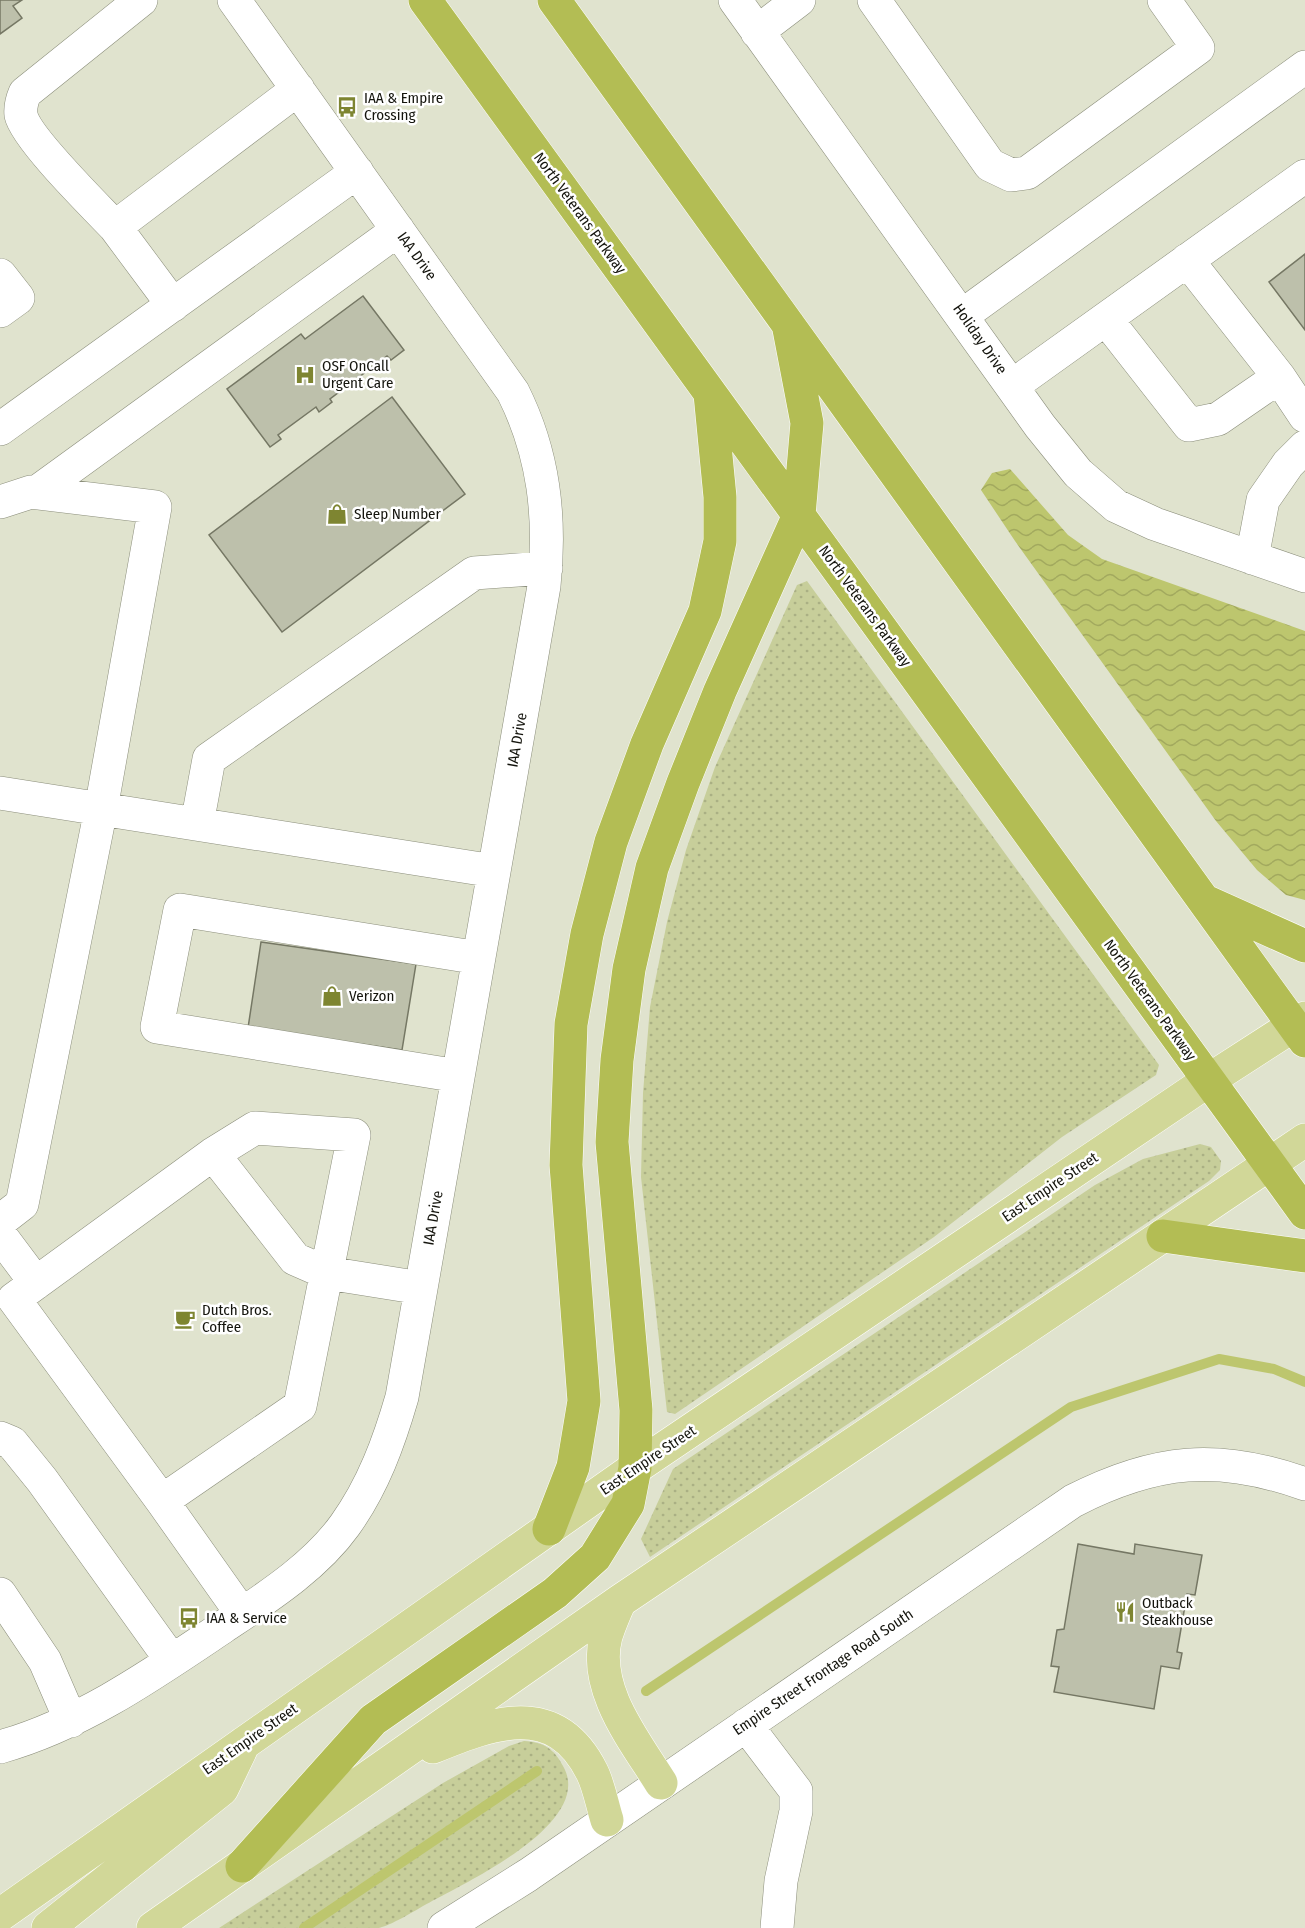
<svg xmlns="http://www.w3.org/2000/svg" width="1305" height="1928" viewBox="0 0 1305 1928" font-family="'Fira Sans Condensed',sans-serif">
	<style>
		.grass { fill: url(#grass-dots) }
		.water { fill: url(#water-waves) }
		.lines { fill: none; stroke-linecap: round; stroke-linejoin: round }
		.stream { stroke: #bdc66e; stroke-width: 10 }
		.building { fill: #bdc0ab; stroke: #757764; stroke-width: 1.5 }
		.minor-casing { stroke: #8b8e7b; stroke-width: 34 }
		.major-casing { stroke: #fff; stroke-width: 34 }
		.highway-casing { stroke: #fff; stroke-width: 34 }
		.minor { stroke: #fff; stroke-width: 33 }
		.major { stroke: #d1d798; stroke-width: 33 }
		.highway { stroke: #b3bd54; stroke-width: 33 }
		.labels { text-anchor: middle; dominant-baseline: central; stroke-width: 5; stroke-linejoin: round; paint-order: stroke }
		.poi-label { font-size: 15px; fill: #14140d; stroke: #fff; text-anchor: start }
		.street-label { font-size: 15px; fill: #14140d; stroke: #fff }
	</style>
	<defs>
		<pattern id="grass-dots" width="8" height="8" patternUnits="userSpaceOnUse" patternTransform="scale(1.5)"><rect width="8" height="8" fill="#c7ce9a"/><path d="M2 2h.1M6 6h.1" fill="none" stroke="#aab084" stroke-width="1.8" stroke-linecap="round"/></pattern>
		<pattern id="water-waves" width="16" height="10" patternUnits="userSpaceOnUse" patternTransform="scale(1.5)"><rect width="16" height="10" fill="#bdc66e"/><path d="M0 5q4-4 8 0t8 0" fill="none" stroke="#a2a95e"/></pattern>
	</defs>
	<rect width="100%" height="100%" fill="#e0e3ce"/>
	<path class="grass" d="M807,581L1159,1065L1156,1075L1062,1137L934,1237L675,1414L667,1412L641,1177L643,1093L650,1007L667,922L686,850L715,767L797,585Z
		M1200,1144L1211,1147L1221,1161L1220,1170L1209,1181L650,1557L641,1539L673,1469L1095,1185L1143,1159Z
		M524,1741C544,1742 554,1749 563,1766C595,1821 471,1880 436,1899C420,1907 395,1924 379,1928C365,1928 347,1928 333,1928C295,1928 257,1928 219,1928L443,1783L509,1746Z"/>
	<path class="water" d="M1010,469L1068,535L1102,559L1305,631V900L1286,895L1257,870L1216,821L1015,541L981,490L992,473Z"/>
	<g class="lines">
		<path class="stream" d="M646,1691L1071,1407L1219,1359L1274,1369L1305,1382
			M304,1928L537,1771"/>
	</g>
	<path class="building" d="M0,0H22L13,6L22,18L0,34Z
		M1305,254V330L1269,282Z
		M363,296L404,350L391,360L387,356L330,399L332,402L319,412L316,407L278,435L281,439L270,447L227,389L301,334L305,339Z
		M392,397L465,494L282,632L209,535Z
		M261,942L416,964L402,1050L248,1028Z
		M1078,1544L1134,1554L1135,1544L1202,1555L1195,1595L1187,1594L1177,1652L1182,1653L1179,1669L1161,1666L1154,1709L1054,1692L1059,1667L1051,1666L1057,1630L1064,1629Z"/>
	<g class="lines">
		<g class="minor-casing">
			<path id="minor" d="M141,0L25,93C22,100 20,107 21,115C26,138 96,207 115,227L298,89
				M735,0L1040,426L1078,473L1116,506L1155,524L1305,576
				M874,0L990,165L1011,175L1027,173L1198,48L1164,0
				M757,32L799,0
				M115,227L173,305
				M0,275L18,298L0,311
				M963,315L1305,67
				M1106,319L1189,425L1218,419L1279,377L1187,260
				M1279,377L1305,416
				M1012,386L1305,176
				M0,429L357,172
				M37,492L398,230
				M0,502L31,492L155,507L101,809L22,1204L0,1221
				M1252,558L1263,500L1288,464L1305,447
				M0,793L494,871
				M197,824L209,759L474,573L546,568
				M458,1076L157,1027L180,910L479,958
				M213,1154L295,1259L327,1273L421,1288
				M0,1235L36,1283
				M0,1438L12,1443L42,1480L172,1661
				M162,1501L14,1299L213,1154L255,1128L354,1135L300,1406L162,1501L242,1614
				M0,1594L45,1661L71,1721
				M746,1725L796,1791V1811L781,1881L777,1928
				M0,1747C82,1724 153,1674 223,1627C266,1598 315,1567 345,1525C373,1486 389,1442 402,1397L544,586C551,517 544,454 513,392L234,0
				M444,1928L528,1875L1073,1501C1155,1459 1218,1453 1305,1484"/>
		</g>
		<g class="major-casing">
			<path id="major" d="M620,1601C615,1612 610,1624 606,1636C592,1689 635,1741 661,1783
				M433,1747C492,1723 555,1698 592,1772C599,1786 602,1804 607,1820
				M0,1915L635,1468L1209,1080L1305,1018
				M48,1928L222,1789L244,1743
				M153,1928L620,1601L1305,1140"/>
		</g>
		<g class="highway-casing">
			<path id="highway" d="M425,0L1305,1213
				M554,0L1305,1041
				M1205,901L1305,946
				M1163,1236L1305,1256
				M549,1529L573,1467L584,1401L566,1165L571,1024L587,934L611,842L647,744L705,611L720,541V497L710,394
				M242,1866L373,1720L555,1593L595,1557L628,1504L635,1468L636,1410L612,1142L617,1060L629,969L652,868L683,783L720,691L799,515L807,423L788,324"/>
		</g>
		<use href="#minor" class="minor"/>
		<use href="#major" class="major"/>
		<use href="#highway" class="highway"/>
	</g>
	<defs>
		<g id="bus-bare" transform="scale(1.62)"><path d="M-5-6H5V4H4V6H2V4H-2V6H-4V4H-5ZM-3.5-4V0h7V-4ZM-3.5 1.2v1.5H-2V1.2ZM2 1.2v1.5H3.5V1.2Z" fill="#7e8531" stroke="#fff" stroke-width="2.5" paint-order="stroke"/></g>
		<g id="hospital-bare" transform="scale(1.62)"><path d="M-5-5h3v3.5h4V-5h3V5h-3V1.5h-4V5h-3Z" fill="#7e8531" stroke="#fff" stroke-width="2.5" paint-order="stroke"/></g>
		<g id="shop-bare" transform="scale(1.62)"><path d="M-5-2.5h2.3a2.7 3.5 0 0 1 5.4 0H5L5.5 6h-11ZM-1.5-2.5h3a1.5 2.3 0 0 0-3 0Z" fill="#7e8531" stroke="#fff" stroke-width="2.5" paint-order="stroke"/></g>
		<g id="cafe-bare" transform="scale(1.62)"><path d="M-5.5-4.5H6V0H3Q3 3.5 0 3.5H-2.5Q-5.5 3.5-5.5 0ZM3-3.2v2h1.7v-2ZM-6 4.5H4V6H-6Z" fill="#7e8531" stroke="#fff" stroke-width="2.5" paint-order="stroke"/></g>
		<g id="restaurant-bare" transform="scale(1.62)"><path d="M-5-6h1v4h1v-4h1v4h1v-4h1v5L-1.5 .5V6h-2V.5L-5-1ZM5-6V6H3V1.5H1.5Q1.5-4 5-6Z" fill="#7e8531" stroke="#fff" stroke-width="2.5" paint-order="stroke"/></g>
	</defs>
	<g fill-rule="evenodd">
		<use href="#bus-bare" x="347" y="107"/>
		<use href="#hospital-bare" x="305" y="375"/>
		<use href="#shop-bare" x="337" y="514"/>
		<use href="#shop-bare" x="332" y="996"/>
		<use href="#cafe-bare" x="185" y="1319"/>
		<use href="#restaurant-bare" x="1125" y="1612"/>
		<use href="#bus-bare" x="189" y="1618"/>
	</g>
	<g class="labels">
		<g class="poi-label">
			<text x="364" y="98">IAA &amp; Empire<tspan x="364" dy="17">Crossing</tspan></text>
			<text x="322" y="366">OSF OnCall<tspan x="322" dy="17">Urgent Care</tspan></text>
			<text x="354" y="514">Sleep Number</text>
			<text x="349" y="996">Verizon</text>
			<text x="202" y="1310">Dutch Bros.<tspan x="202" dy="17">Coffee</tspan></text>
			<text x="1142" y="1603">Outback<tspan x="1142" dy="17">Steakhouse</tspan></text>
			<text x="206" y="1618">IAA &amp; Service</text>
		</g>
		<g class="street-label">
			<text transform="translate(580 213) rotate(54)">North Veterans Parkway</text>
			<text transform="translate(417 256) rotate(54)">IAA Drive</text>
			<text transform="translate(980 339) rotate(55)">Holiday Drive</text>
			<text transform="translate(865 606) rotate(54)">North Veterans Parkway</text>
			<text transform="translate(517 740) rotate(-80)">IAA Drive</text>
			<text transform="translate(1150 1000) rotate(54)">North Veterans Parkway</text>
			<text transform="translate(1050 1187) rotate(-34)">East Empire Street</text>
			<text transform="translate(433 1218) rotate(-80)">IAA Drive</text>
			<text transform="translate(648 1460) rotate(-34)">East Empire Street</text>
			<text transform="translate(823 1672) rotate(-34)">Empire Street Frontage Road South</text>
			<text transform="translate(250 1739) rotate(-35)">East Empire Street</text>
		</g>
	</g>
</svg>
